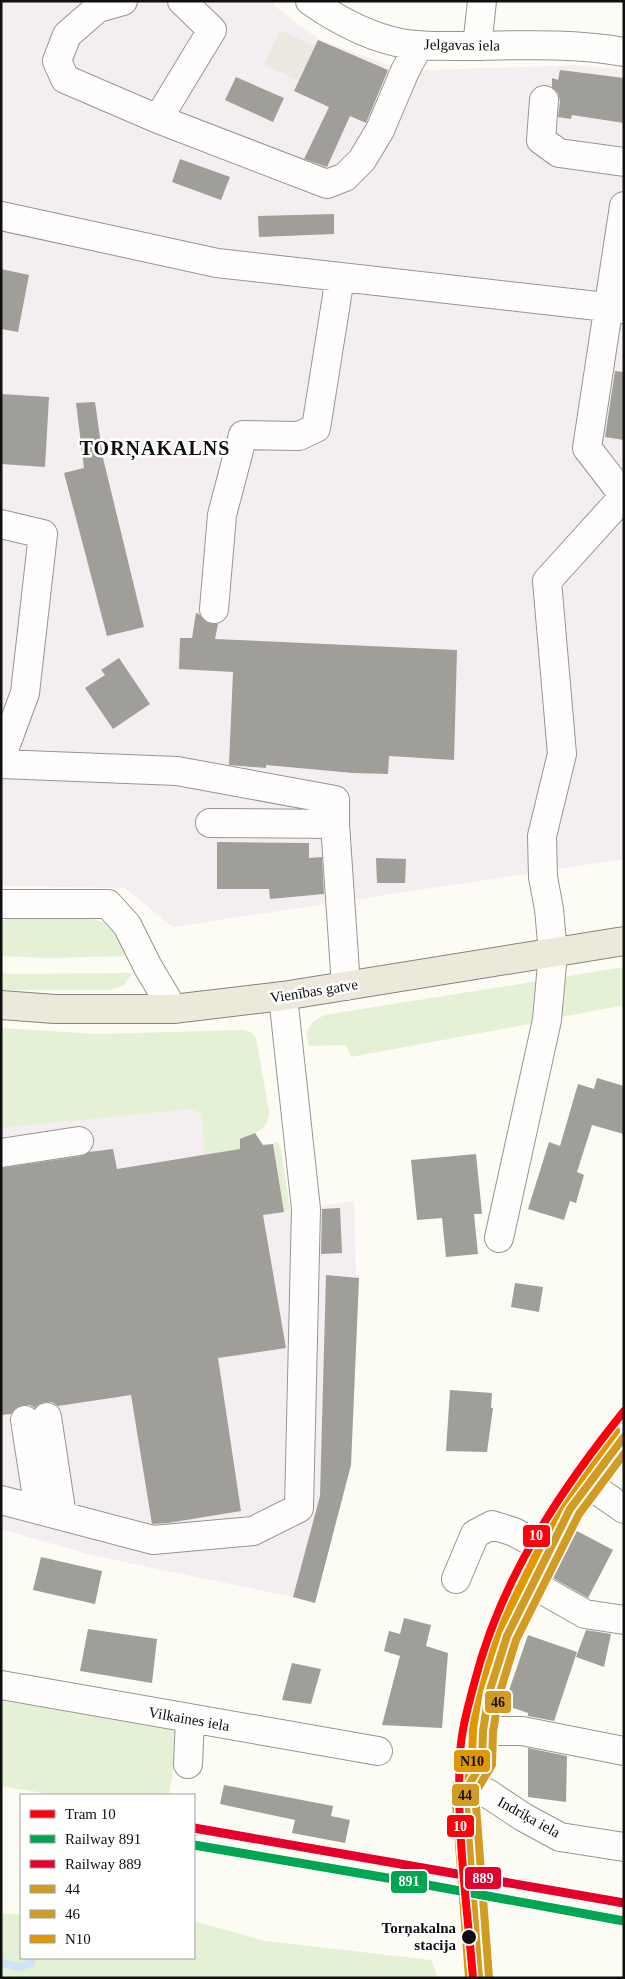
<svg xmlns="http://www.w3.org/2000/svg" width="625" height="1979" viewBox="0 0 625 1979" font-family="Georgia,serif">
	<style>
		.industrial { fill: #f4eef0 }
		.green { fill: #e4f1d5 }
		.plaza { fill: #eceae0 }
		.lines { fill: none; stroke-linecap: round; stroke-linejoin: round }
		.stream { stroke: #cce4f5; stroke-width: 8 }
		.building { fill: #9f9e99 }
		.minor-casing { stroke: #969592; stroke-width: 30 }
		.major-casing { stroke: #83837f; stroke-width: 30 }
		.minor { stroke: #fffefd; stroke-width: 28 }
		.major { stroke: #ece9da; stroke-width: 28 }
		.bus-1-casing { stroke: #fff; stroke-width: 11 }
		.bus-2-casing { stroke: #fff; stroke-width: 11 }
		.bus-3-casing { stroke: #fff; stroke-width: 11 }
		.bus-1 { stroke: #d29b23; stroke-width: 8 }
		.bus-2 { stroke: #d29b23; stroke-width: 8 }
		.bus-3 { stroke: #e09702; stroke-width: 8 }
		.rail-1-casing { stroke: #fff; stroke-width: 12 }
		.rail-2-casing { stroke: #fff; stroke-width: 12 }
		.rail-1 { stroke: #00a651; stroke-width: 9 }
		.rail-2 { stroke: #e4002b; stroke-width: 9 }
		.tram-1-casing { stroke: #fff; stroke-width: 11 }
		.tram-1 { stroke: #ff000c; stroke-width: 8 }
		.stop-dot { fill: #0f0f0f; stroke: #fff; stroke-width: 2 }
		.labels { text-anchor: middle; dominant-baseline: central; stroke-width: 5; stroke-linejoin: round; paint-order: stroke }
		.street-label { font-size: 15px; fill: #0f0f0f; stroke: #fff }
		.stop-label { font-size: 15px; font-weight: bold; fill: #0f0f0f; stroke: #fff; text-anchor: end }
		.district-label { font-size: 20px; font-weight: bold; letter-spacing: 1px; fill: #0f0f0f; stroke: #fff }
		.line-badge { stroke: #fff; stroke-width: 2 }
		.badge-label { font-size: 14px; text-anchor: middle; font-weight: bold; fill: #fff }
		.pale-badge-label { font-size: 14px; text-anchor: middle; font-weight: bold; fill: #111 }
	</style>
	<rect width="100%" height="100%" fill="#fcfbf4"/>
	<path class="industrial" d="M1,1H272L276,7L318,39L405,71L577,65L624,70V859L173,927L125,888L1,886Z
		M191,1109L201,1113L205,1154L239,1149L240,1139L255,1133L263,1145L273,1144L284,1212L354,1201L356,1275H359L351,1465L315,1603L293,1597L91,1555L1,1529V1128Z"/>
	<path class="green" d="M89,918L108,923L130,956L46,958L1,956V922L6,919Z
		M624,967V1005L556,1018L563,977Z
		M1,973L9,974L132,973L124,985L111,990H1Z
		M539,981L540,1022L351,1057L346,1045L309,1046L306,1032L312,1023L324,1015Z
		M1,1028L98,1034L243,1030L251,1032L256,1038L269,1111C269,1130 255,1133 240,1139V1149L205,1155L201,1113L191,1109L1,1128Z
		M273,1142L278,1143L281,1149L290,1211L284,1212Z
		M1,1701L180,1728L169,1795H55L1,1786Z
		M1,1914H21V1958H194V1921L265,1941L431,1960L438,1978H1Z"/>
	<path class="plaza" d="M280,30L315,46L299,81L264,65Z"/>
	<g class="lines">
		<path class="stream" d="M1,1963L19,1967L31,1963L32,1958"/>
	</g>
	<path class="building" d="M318,40L388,70L366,123L350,116L327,167L304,159L329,107L294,91Z
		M560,70L624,78V123L572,115L571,119L558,117L560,101L558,93L552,87V78L558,80Z
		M236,77L284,98L273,122L225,100Z
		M180,159L230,177L221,200L172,182Z
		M334,214V234L259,237L258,216Z
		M1,269L29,275L18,332L1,329Z
		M615,371L624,372V440L605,437Z
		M1,394L49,397L45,467L1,464Z
		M95,402L103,458L144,627L107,636L64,473L84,468L76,403Z
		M196,613L199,614L206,622L212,624H218L215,639L457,650L454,760L389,756L388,774L353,773L266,765V768L229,765L233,672L179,669L180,638H192Z
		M119,658L150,704L113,729L85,688L105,675L101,670Z
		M217,842L309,843V858L322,857L324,894L270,899L269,889H217Z
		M376,858L406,859L405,883H377Z
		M597,1078L624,1086V1134L592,1125L577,1172L584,1175L576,1203L570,1201L564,1220L528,1209L549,1142L560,1146L578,1084L594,1089Z
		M255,1133L263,1145L273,1144L284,1212L263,1215L286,1348L218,1358L241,1511L168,1523L152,1524L131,1395L58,1406L52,1402H45L38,1405L35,1408L30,1405H23L16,1408L11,1414L1,1415V1168L81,1156L89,1152L113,1149L117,1169L240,1149V1139Z
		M476,1154L482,1214H474L478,1254L446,1257L442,1218L417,1220L411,1160Z
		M340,1208L342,1253L321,1254L322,1209Z
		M326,1275L359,1278L351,1465L315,1603L293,1597L320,1496Z
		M515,1283L543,1287L539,1312L511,1307Z
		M450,1390L492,1393L491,1408H493L487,1452L446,1451Z
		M577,1531L613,1550L588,1598L553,1578Z
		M41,1557L102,1571L95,1604L33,1590Z
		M404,1618L431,1625L426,1646L448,1653L442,1728L382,1725L400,1656L384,1651L389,1631L400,1634Z
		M88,1629L157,1639L152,1683L80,1671Z
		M586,1630L611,1634L604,1667L576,1657Z
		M528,1635L577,1652L554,1721L528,1716V1713L504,1705Z
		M292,1663L321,1669L311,1704L282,1700Z
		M528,1748L567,1756L566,1802L528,1797Z
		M224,1785L333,1806L331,1816L350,1820L345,1843L292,1833L295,1820L220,1804Z"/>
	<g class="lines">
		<g class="minor-casing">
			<path id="minor" d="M123,1L98,8L67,35L57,61L65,79L158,119L327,184L345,177L362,160L380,130L405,71L419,45
				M310,1C339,21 372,39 407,44C430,47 453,46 476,46C524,45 576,43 624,52
				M477,46L482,1
				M544,100L541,140L559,153L624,162
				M158,119L212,30L182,1
				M1,216L217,263L624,309
				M624,496L587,448L624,206
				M1,524L43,534L25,693L1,758
				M214,609L222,515L243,435L299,436L316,428L340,277
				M1,764L177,771L335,800V824
				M210,823L335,824L346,986
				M1,904H108L127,925L148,967L173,1009
				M1,1153L79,1141
				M499,1238L547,1020L553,953L549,909L543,877L542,836L562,754L547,581L624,496
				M47,1417L62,1516
				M25,1420L39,1510
				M588,1484L624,1509
				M1,1500L153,1540L253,1531L299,1508L306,1209L283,996
				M456,1579L475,1534L492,1525L514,1532L549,1551
				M532,1584L585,1614L624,1620
				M1,1685L378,1751
				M483,1731H522L624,1751
				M188,1764L190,1719
				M465,1791L487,1793L523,1817L560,1837L624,1847
				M479,1978L465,1791L482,1763L483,1731L489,1693L507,1636L570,1509L624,1437"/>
		</g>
		<g class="major-casing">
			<path id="major" d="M1,1005L55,1009H173L283,996L624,941"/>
		</g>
		<use href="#minor" class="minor"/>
		<use href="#major" class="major"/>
		<g class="bus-1-casing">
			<path id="bus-1" d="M479,1978L465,1791L482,1763L483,1731L489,1693L507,1636L570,1509L624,1437"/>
		</g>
		<g class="bus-2-casing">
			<path id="bus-2" d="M489,1977L475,1793L492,1765L493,1732L499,1695L516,1640L579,1514L624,1454"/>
		</g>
		<g class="bus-3-casing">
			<path id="bus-3" d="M469,1978L455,1791L472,1760L473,1729L479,1691L498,1632L561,1505L616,1431"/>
		</g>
		<use href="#bus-1" class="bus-1"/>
		<use href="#bus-2" class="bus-2"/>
		<use href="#bus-3" class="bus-3"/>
		<g class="rail-1-casing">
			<path id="rail-1" d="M194,1845L417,1883L624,1921"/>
		</g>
		<g class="rail-2-casing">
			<path id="rail-2" d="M194,1828L624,1903"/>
		</g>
		<use href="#rail-1" class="rail-1"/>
		<use href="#rail-2" class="rail-2"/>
		<g class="tram-1-casing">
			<path id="tram-1" d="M473,1978C467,1905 456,1828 460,1755C461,1731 468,1707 474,1684C500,1581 558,1493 624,1411"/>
		</g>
		<use href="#tram-1" class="tram-1"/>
	</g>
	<circle class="stop-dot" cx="469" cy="1937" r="8"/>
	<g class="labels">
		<g class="street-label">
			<text transform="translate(462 45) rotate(1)">Jelgavas iela</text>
			<text transform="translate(314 991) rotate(-9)">Vienības gatve</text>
			<text transform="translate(189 1719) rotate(10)">Vilkaines iela</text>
			<text transform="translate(529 1817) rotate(29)">Indriķa iela</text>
		</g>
		<g class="stop-label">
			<text x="456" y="1928">Torņakalna<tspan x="456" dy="17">stacija</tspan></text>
		</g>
		<g class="district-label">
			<text x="155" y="448">TORŅAKALNS</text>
		</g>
	</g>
	<g class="line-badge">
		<rect x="522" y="1524" width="29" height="24" rx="5" fill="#ff000c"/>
		<rect x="484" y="1690" width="28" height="24" rx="5" fill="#d29b23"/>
		<rect x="453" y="1749" width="38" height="24" rx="5" fill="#e09702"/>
		<rect x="451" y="1783" width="29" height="24" rx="5" fill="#d29b23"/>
		<rect x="446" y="1814" width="29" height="24" rx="5" fill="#ff000c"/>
		<rect x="464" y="1866" width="38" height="24" rx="5" fill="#e4002b"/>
		<rect x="390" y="1870" width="38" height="24" rx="5" fill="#00a651"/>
	</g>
	<g class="badge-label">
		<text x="536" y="1540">10</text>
		<text x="460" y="1831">10</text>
		<text x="483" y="1883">889</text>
		<text x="409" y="1886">891</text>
	</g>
	<g class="pale-badge-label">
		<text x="498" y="1707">46</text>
		<text x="472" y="1766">N10</text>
		<text x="465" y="1800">44</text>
	</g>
	<rect width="625" height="1979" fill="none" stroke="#0f0f0f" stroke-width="5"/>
	<rect x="20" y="1794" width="175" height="165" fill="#ffffff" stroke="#9f9f9f"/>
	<rect x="30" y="1810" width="25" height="8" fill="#ff000c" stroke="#9f9f9f"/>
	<text x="65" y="1819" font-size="15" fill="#0f0f0f">Tram 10</text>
	<rect x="30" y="1835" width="25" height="8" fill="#00a651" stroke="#9f9f9f"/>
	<text x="65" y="1844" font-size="15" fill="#0f0f0f">Railway 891</text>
	<rect x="30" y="1860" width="25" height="8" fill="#e4002b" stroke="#9f9f9f"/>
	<text x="65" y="1869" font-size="15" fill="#0f0f0f">Railway 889</text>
	<rect x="30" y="1885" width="25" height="8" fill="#d29b23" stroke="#9f9f9f"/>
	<text x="65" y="1894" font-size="15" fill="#0f0f0f">44</text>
	<rect x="30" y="1910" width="25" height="8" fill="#d29b23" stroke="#9f9f9f"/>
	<text x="65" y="1919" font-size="15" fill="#0f0f0f">46</text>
	<rect x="30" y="1935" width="25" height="8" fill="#e09702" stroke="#9f9f9f"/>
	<text x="65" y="1944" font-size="15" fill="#0f0f0f">N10</text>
</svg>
